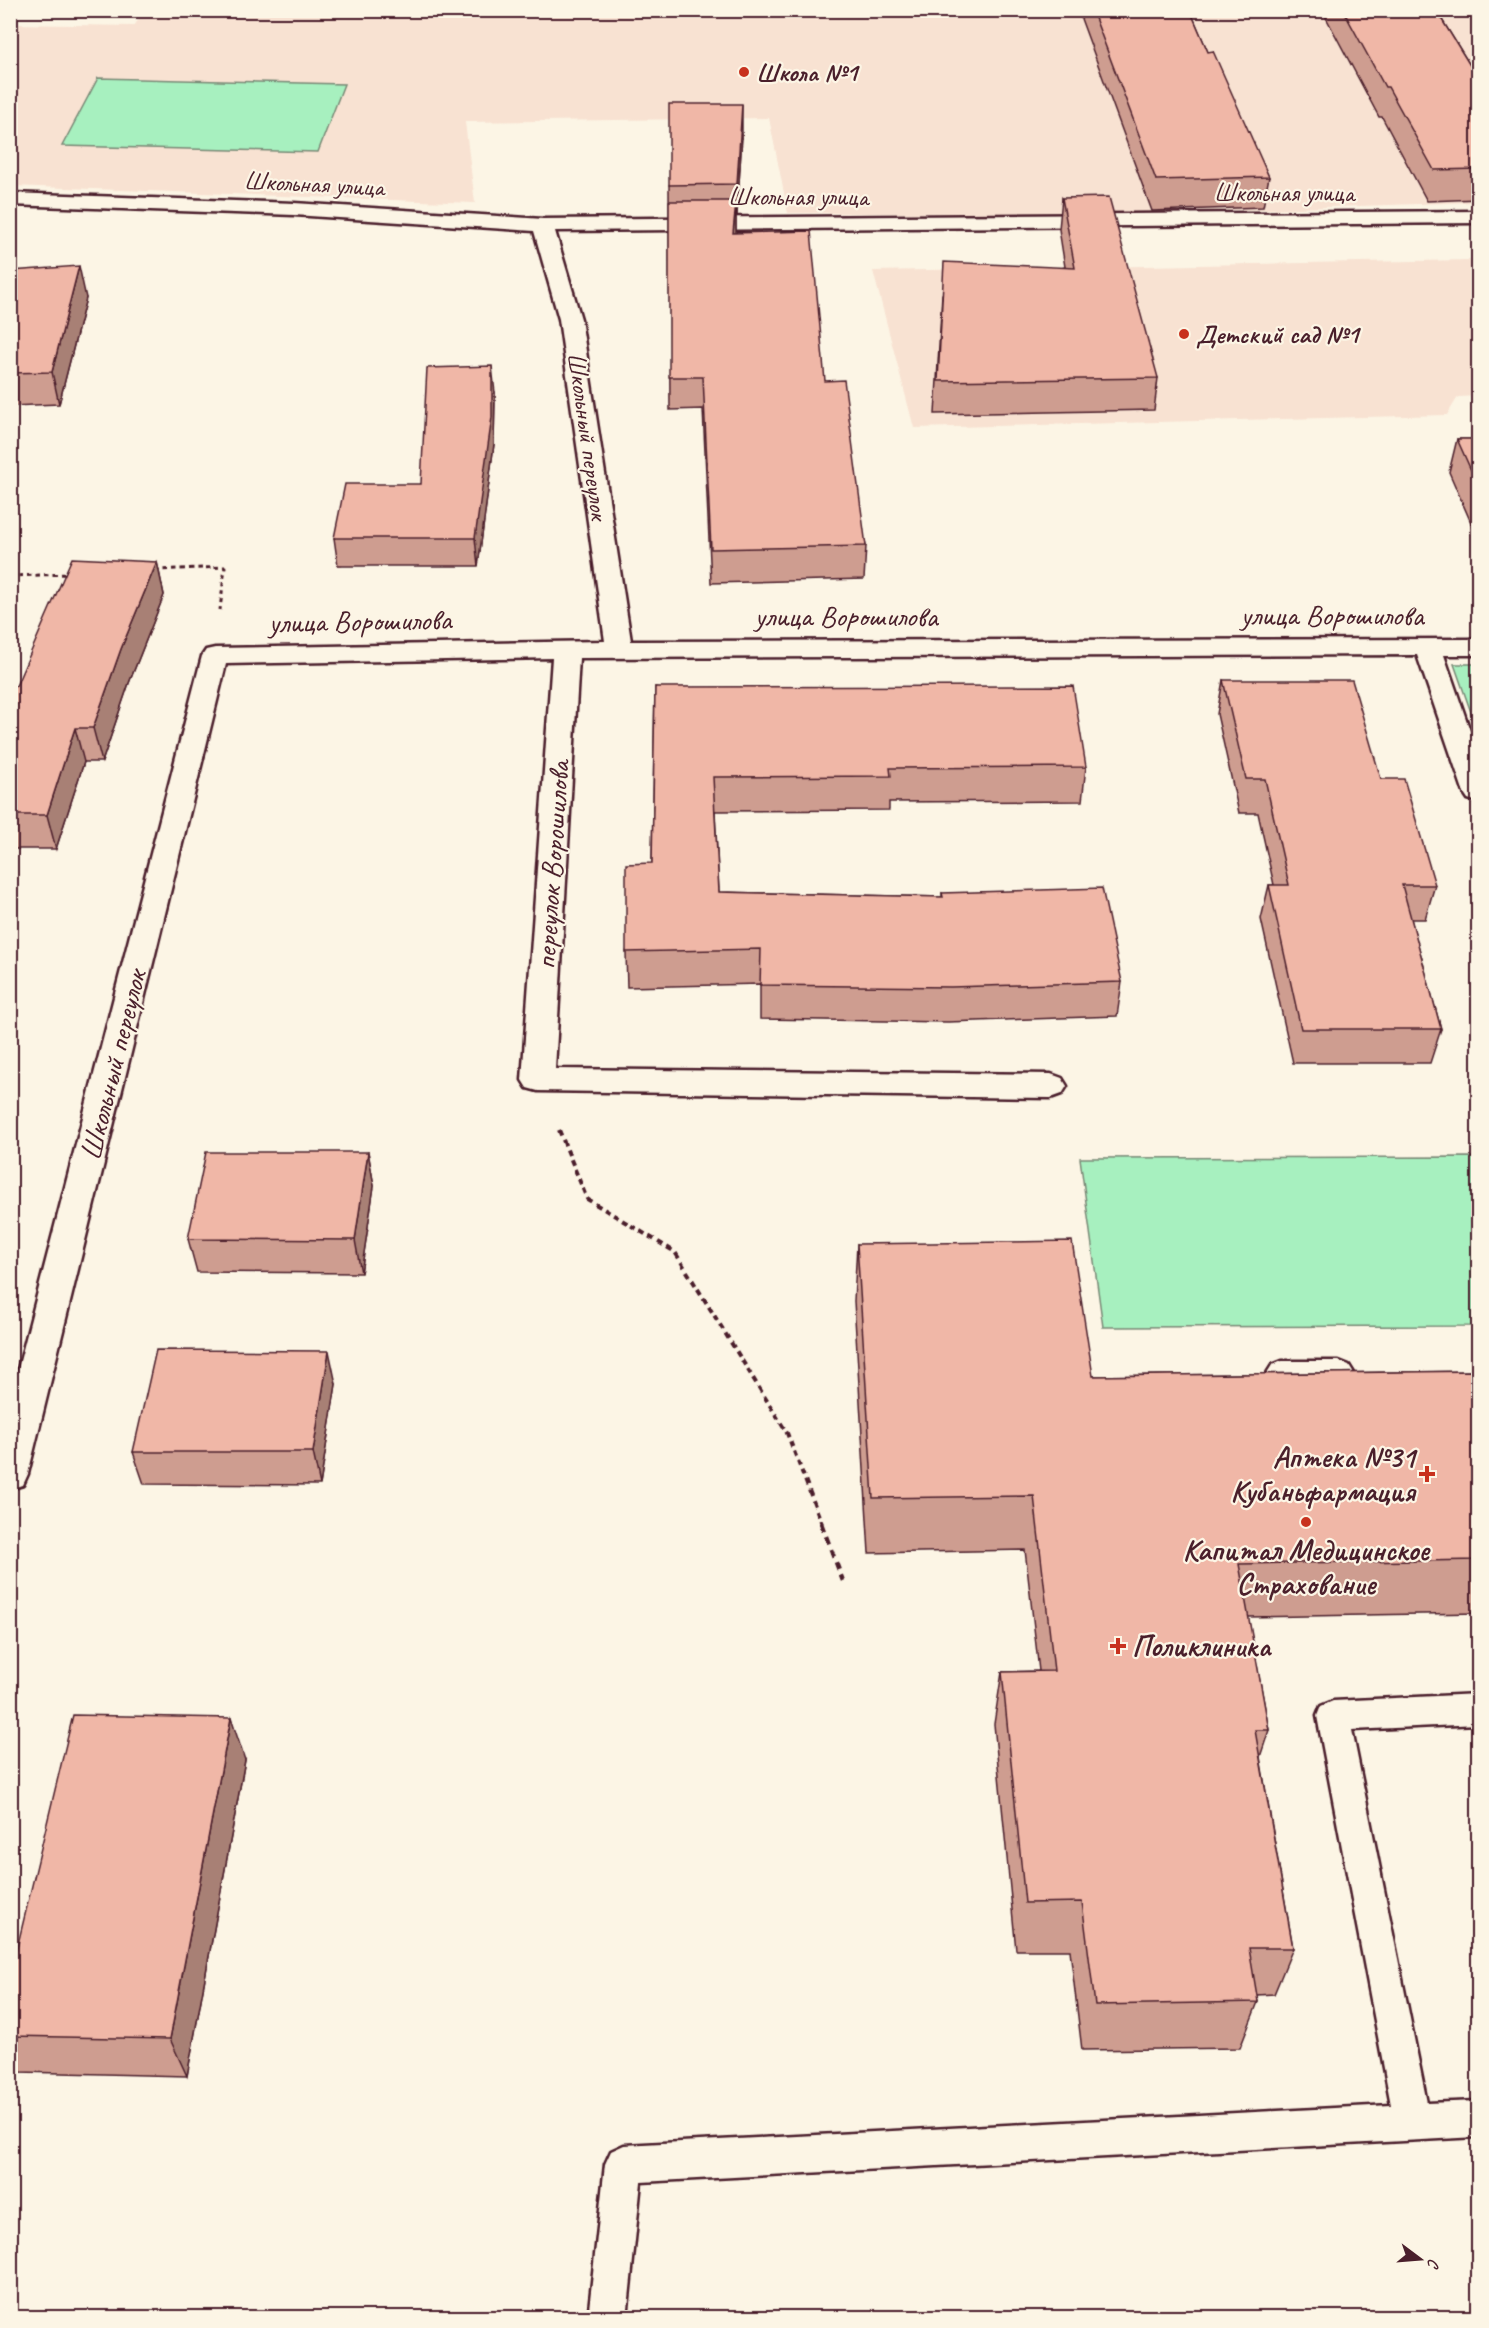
<svg xmlns="http://www.w3.org/2000/svg" width="1489" height="2328" viewBox="0 0 1489 2328" font-family="Caveat,sans-serif">
	<style>
		.built { fill: #f8e2d2 }
		.green { fill: #a7f0bf; stroke: #788875; stroke-width: 1.5 }
		.lines { fill: none; stroke-linecap: round; stroke-linejoin: round }
		.lane-casing { stroke: #4a1f2b; stroke-width: 5 }
		.street-casing { stroke: #4a1f2b; stroke-width: 5 }
		.path-far2 { stroke: #4a1f2b; stroke-width: 3; stroke-dasharray: 4.5 4; stroke-linecap: butt }
		.path-far1 { stroke: #4a1f2b; stroke-width: 4; stroke-dasharray: 6 4.5; stroke-linecap: butt }
		.path { stroke: #4a1f2b; stroke-width: 4.5; stroke-dasharray: 8 6; stroke-linecap: butt }
		.lane { fill: #fcf5e5; fill-rule: evenodd }
		.street { fill: #fcf5e5; fill-rule: evenodd }
		.wall { fill: #ce9d90; stroke: #4a1f2b; stroke-width: 1.5 }
		.shaded-wall { fill: #a88075; stroke: #4a1f2b; stroke-width: 1.5 }
		.building { fill: #f0b7a7; stroke: #4a1f2b; stroke-width: 1.5 }
		.poi-dot { fill: #c8321e; stroke: #fcf5e5; stroke-width: 2 }
		.labels { text-anchor: middle; dominant-baseline: central; stroke-width: 4.5; stroke-linejoin: round; paint-order: stroke }
		.far-poi-label { font-size: 26px; font-weight: bold; fill: #4a1f2b; stroke: #fcf5e5; text-anchor: start }
		.far-street-label { font-size: 26px; fill: #4a1f2b; stroke: #fcf5e5 }
		.street-label { font-size: 30px; fill: #4a1f2b; stroke: #fcf5e5 }
		.poi-label { font-size: 30px; font-weight: bold; fill: #4a1f2b; stroke: #fcf5e5; text-anchor: end }
	</style>
	<rect width="100%" height="100%" fill="#fcf5e5"/>
	<filter id="ink" filterUnits="userSpaceOnUse"><feTurbulence type="fractalNoise" baseFrequency=".0167" numOctaves="2"/><feDisplacementMap in="SourceGraphic" scale="12" xChannelSelector="R" yChannelSelector="G"/><feConvolveMatrix kernelMatrix="1 2 1 2 8 2 1 2 1" color-interpolation-filters="sRGB"/></filter>
	<g filter="url(#ink)">
		<path class="built" d="M145,10L1478,11V202L1128,214L788,213L769,118L465,122L475,203L11,186V24L134,26Z
			M1470,260L1478,273V396L1458,397L1447,415L914,428L873,271Z"/>
		<path class="green" d="M98,78L344,84L318,152L62,146Z
			M1454,664H1478V732Z
			M1478,1157V1326L1103,1327L1080,1158Z"/>
		<g class="lines">
			<g class="lane-casing">
				<path id="lane" d="M1282,1361H1339L1349,1365L1354,1373L1349,1381C1330,1388 1291,1388 1272,1381L1267,1373L1272,1365Z
					M1478,1694V1724L1352,1730L1427,2103L1478,2101V2137L641,2182L627,2318H588L605,2164L611,2151L624,2145L1391,2105L1317,1716L1321,1706L1333,1701Z"/>
			</g>
			<g class="street-casing">
				<path id="street" d="M10,193L294,203L543,219L1478,211V223L555,231L581,319L631,641L1478,639V655H1444L1478,754V802L1468,799L1464,793L1417,655L579,658L555,1069L1051,1074L1062,1078L1067,1086L1062,1094L1051,1098L538,1091L527,1088L522,1080L552,658L226,664L28,1474L23,1485L10,1489V1400L202,656L206,650L215,648L605,641L559,319L534,231L294,215L10,205Z"/>
			</g>
			<path class="path-far2" d="M155,570L225,567L220,610
				M10,576L70,574"/>
			<path class="path-far1" d="M559,1130L587,1199L675,1252L787,1433L822,1524"/>
			<path class="path" d="M821,1523L843,1581"/>
			<use href="#lane" class="lane"/>
			<use href="#street" class="street"/>
		</g>
		<path class="wall" d="M1081,10H1190L1208,52L1269,177L1263,207L1152,211L1080,16Z
			M1322,10H1436L1479,80V199L1427,201L1382,117H1379Z
			M742,135L737,215H736V232L825,381L866,546L864,579L711,583L703,409L670,410L669,185Z
			M1062,198L1158,378L1154,410L935,414L942,294L1065,267L1059,229Z
			M10,274L86,298L59,404L10,406Z
			M495,393L494,444L478,566H338L334,538L421,484Z
			M1457,439H1479V541L1449,472Z
			M157,562L164,595L129,683L102,762H84L56,849H10V686H16Z
			M1223,680L1381,779L1435,885L1425,919H1411L1441,1029L1430,1063H1293L1261,919L1269,885H1274L1258,813H1239L1217,714Z
			M655,687L1086,767L1082,801L889,802V810L715,811L719,892L942,897V893L1122,982L1117,1016L948,1022L760,1019V984L627,987L626,952L652,863Z
			M368,1152L374,1186L361,1273L197,1272L188,1239Z
			M857,1244L1093,1376L1479,1371V1613L1248,1617L1269,1730L1260,1757L1293,1948L1274,1994L1257,1995L1258,2002L1240,2048L1082,2050L1070,1950H1016L994,1724L1002,1672L1039,1671L1025,1550L869,1553L854,1301Z
			M336,1384L320,1485L144,1484L133,1452Z
			M245,1760L187,2076L19,2072L10,2058V1977Z"/>
		<path class="shaded-wall" d="M742,104V135L737,215V184Z
			M736,201V232L734,264L733,233Z
			M79,266L86,298L59,404L52,372Z
			M492,366L495,393L494,444L478,566L475,538Z
			M157,562L164,595L129,683L102,762L93,728L121,649Z
			M75,728L84,762L56,849L47,815Z
			M368,1152L374,1186L361,1273L355,1240Z
			M329,1351L336,1384L320,1485L313,1452Z
			M231,1718L245,1760L187,2076L170,2039Z"/>
		<path class="building" d="M1092,10H1190L1208,52L1213,51L1269,177L1156,180Z
			M1343,10H1436L1479,80V169L1434,170L1388,87H1385Z
			M669,104H742L737,184L669,185Z
			M1109,197L1158,378L938,381L944,262L1075,268L1062,198Z
			M669,201H736L733,233L811,231L825,381L844,380L866,546L711,549L703,377H669Z
			M79,266L52,372L10,373V274L11,271Z
			M492,366V417L475,538H334L345,484H421L427,368Z
			M1457,439H1479V488Z
			M72,558L157,562L121,649L93,728H75L47,815H10V686H16Z
			M1223,680H1352L1381,779H1404L1435,885H1402L1441,1029H1301L1269,885H1289L1265,779H1246Z
			M1073,686L1086,767L890,768L891,776L713,777L719,892L943,897L942,893L1102,888L1122,982L951,987L760,985L761,949L626,952V864L652,863L655,687Z
			M206,1152H368L355,1240L188,1239Z
			M1072,1241L1093,1376L1479,1371V1560L1239,1564L1269,1730H1255L1293,1948H1249L1258,2002L1095,2005L1082,1902L1025,1903L1002,1672L1054,1671L1034,1496L873,1498L857,1244Z
			M156,1350L329,1351L313,1452H133Z
			M73,1715L231,1718L170,2039L10,2036V1977Z"/>
	</g>
	<g class="poi-dot">
		<circle cx="744" cy="72" r="6"/>
		<circle cx="1184" cy="334" r="6"/>
		<path d="M1424 1465h6v6h6v6h-6v6h-6v-6h-6v-6h6z"/>
		<circle cx="1306" cy="1522" r="6"/>
		<path d="M1115 1637h6v6h6v6h-6v6h-6v-6h-6v-6h6z"/>
	</g>
	<g class="labels">
		<g class="far-poi-label">
			<text x="756" y="72">Школа №1</text>
			<text x="1196" y="334">Детский сад №1</text>
		</g>
		<g class="far-street-label">
			<text transform="translate(314 184) rotate(3)">Школьная улица</text>
			<text x="1284" y="192">Школьная улица</text>
			<text x="798" y="196">Школьная улица</text>
			<text transform="translate(588 436) rotate(82)">Школьный переулок</text>
		</g>
		<g class="street-label">
			<text x="1332" y="615">улица Ворошилова</text>
			<text x="846" y="616">улица Ворошилова</text>
			<text transform="translate(360 621) rotate(-1)">улица Ворошилова</text>
			<text transform="translate(552 865) rotate(-86)">переулок Ворошилова</text>
			<text transform="translate(113 1065) rotate(-76)">Школьный переулок</text>
		</g>
		<g class="poi-label">
			<text x="1415" y="1457">Аптека №31<tspan x="1415" dy="34">Кубаньфармация</tspan></text>
			<text x="1306" y="1550" text-anchor="middle">Капитал Медицинское<tspan x="1306" dy="34">Страхование</tspan></text>
			<text x="1132" y="1646" text-anchor="start">Поликлиника</text>
		</g>
	</g>
	<rect width="1489" height="2328" fill="none" stroke="#fcf5e5" stroke-width="36"/>
	<rect x="18" y="18" width="1453" height="2292" fill="none" stroke="#4a1f2b" stroke-width="2" filter="url(#ink)"/>
	<g transform="translate(1420 2259) rotate(106)" stroke="#fcf5e5" stroke-width="4.5" paint-order="stroke">
	<path d="M0-4.5L10 22L0 15L-10 22Z" fill="#4a1f2b"/>
	<text y="-9" font-size="16" font-weight="bold" text-anchor="middle" fill="#4a1f2b">С</text>
	</g>
</svg>
